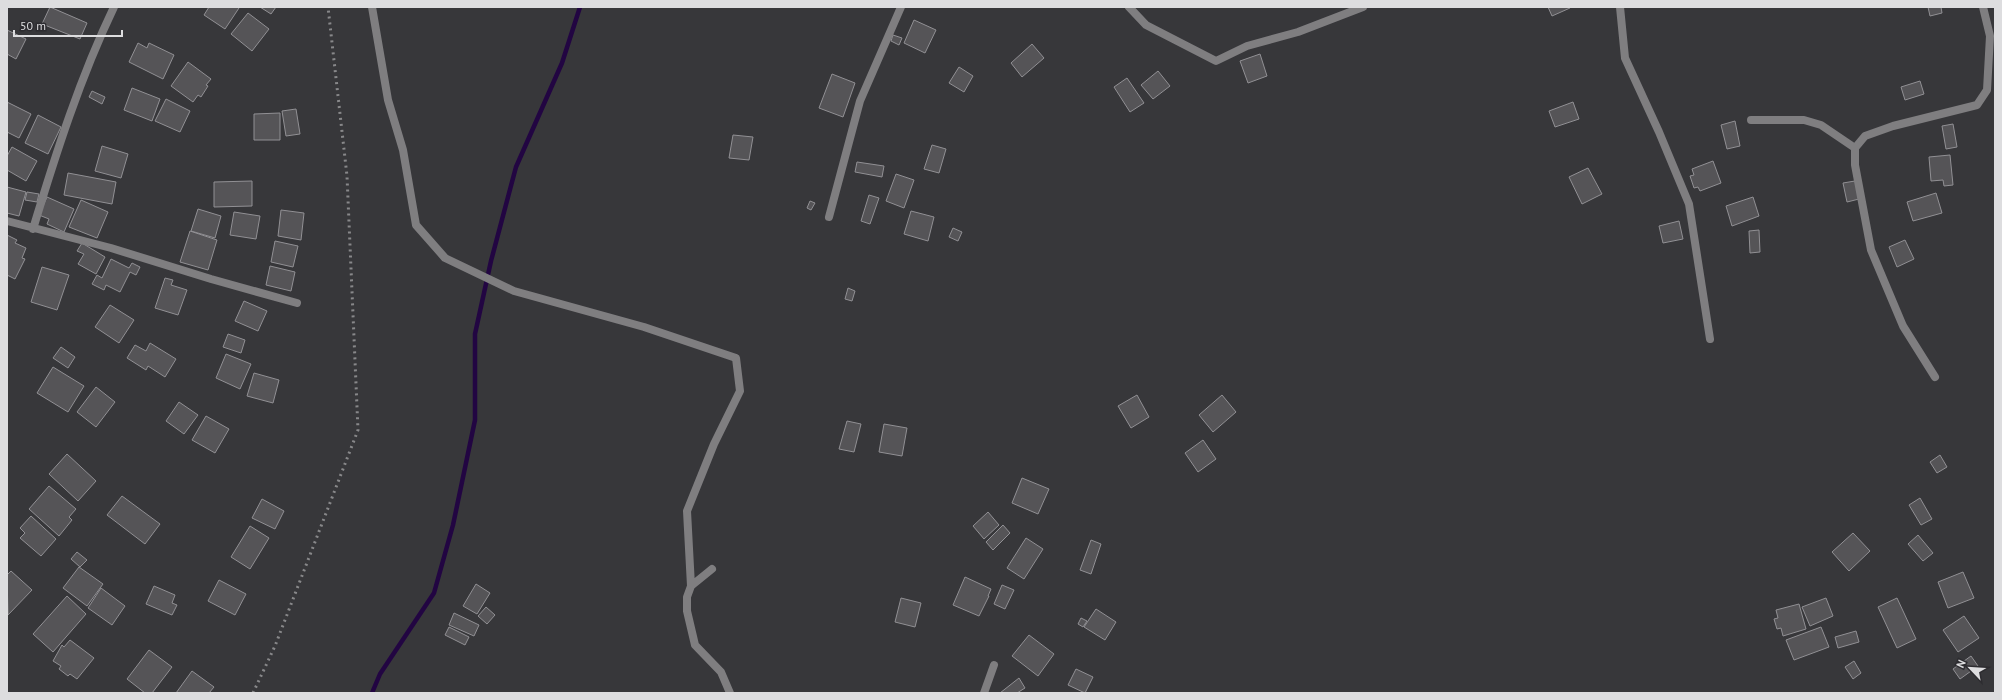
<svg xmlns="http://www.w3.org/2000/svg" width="2002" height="700" viewBox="0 0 2002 700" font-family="'PT Sans',sans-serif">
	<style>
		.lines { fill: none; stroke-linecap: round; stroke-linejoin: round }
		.stream { stroke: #220542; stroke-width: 4.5 }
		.building { fill: #555457; stroke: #919094 }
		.street { stroke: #7f7e80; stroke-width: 8 }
		.rail { stroke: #88888a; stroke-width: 3; stroke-dasharray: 2 4; stroke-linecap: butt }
	</style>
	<rect width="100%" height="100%" fill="#37373a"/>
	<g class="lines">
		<path class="stream" d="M372,693L380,674L434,593L453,525L475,420V334L491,261L516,167L562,63L580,7"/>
	</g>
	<path class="building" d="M50,7L87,23L80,39L42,24Z
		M209,7H237L239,8L225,29L204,15Z
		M260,7H276L271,14Z
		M1548,7H1569L1570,8L1552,16Z
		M1928,7H1941L1942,13L1930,16Z
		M248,13L269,29L252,51L231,34Z
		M914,20L936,30L925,53L904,43Z
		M7,30L26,39L16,59L7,54Z
		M893,35L902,38L899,45L891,41Z
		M138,43L147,48L149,43L174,55L163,79L129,62Z
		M1032,44L1044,58L1022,77L1011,63Z
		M1260,54L1267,76L1248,83L1240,61Z
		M188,62L211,79L206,85L208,86L201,97L198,95L193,102L171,86Z
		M959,67L973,76L964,92L949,83Z
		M1158,71L1170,86L1153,99L1141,85Z
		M832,74L855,83L843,117L819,108Z
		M1127,78L1144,103L1130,112L1114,87Z
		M1920,81L1924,94L1905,100L1901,87Z
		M132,88L160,99L152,121L124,110Z
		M92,91L105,97L102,104L89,97Z
		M166,99L190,111L180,132L155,121Z
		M7,102L31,114L19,138L7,132Z
		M1573,102L1579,119L1555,127L1549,111Z
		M296,109L300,134L286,136L282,111Z
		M280,113V140H254V114Z
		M38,115L61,127L48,154L25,143Z
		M1735,121L1740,146L1727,149L1721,125Z
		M1953,124L1957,147L1946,149L1942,126Z
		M733,135L753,137L749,160L729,158Z
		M932,145L946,149L939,173L924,169Z
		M102,146L128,154L121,178L95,171Z
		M12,147L37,161L26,181L7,170V156Z
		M1950,155L1953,185L1944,186L1943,180L1931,181L1929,157Z
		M1713,161L1721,183L1700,191L1698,187L1694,188L1690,176L1694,175L1692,169Z
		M857,162L884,166L882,177L855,172Z
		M1588,168L1602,194L1582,204L1569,177Z
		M68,173L116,182L112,204L64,195Z
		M896,174L914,180L904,208L886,201Z
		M252,181V206L214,207V182Z
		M1855,181L1859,199L1847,202L1843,183Z
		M7,187L26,192L19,216L7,213Z
		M27,192L39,194L37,202L25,200Z
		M1936,193L1942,213L1913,221L1907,202Z
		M869,195L879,198L870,224L861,221Z
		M47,197L74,209L64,232L47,224L49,219L39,215Z
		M1753,197L1759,216L1732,226L1726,206Z
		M81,200L108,212L97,238L69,227Z
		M810,201L815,203L811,210L807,208Z
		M198,209L221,216L215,238L191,231Z
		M281,210L304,213L301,240L278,236Z
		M911,211L934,217L928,241L904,234Z
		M234,212L260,216L256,239L230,235Z
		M1679,221L1683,239L1663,243L1659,226Z
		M953,228L962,232L958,241L949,237Z
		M1759,230L1760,252L1750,253L1749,231Z
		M190,231L217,240L208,270L180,262Z
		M7,235L17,240L15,243L26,248L22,258L25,259L15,279L7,275Z
		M1905,240L1914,259L1897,267L1889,247Z
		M275,241L298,246L293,267L271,262Z
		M82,243L105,257L96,274L78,264L84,254L77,251Z
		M111,259L129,268L132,263L140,267L136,275L130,272L120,292L106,285L104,290L92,284L97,275L102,278Z
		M270,266L295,272L291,291L266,285Z
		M42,267L69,275L57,310L31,302Z
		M165,278L173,280L171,285L187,290L178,315L155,308Z
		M848,288L855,291L852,301L845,299Z
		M244,301L267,311L258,331L235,321Z
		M110,305L134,320L119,343L95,327Z
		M228,334L245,340L241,353L223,347Z
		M150,343L176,359L165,377L148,366L146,370L127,358L135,345L146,351Z
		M61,347L75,357L68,368L53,358Z
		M226,354L251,364L240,389L216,378Z
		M53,367L84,386L68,412L37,393Z
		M254,373L279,380L273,403L247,396Z
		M96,387L115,402L96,427L77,412Z
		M1137,395L1149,417L1131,428L1118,406Z
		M1222,395L1236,412L1213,432L1199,415Z
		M179,402L198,415L184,434L166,421Z
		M206,416L229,429L215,453L192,440Z
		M847,421L861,424L854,452L839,449Z
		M884,424L907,428L902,456L879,452Z
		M1203,440L1216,459L1198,472L1185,453Z
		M67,454L96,481L78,501L49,474Z
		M1940,455L1947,467L1937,473L1930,462Z
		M1022,478L1049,489L1038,514L1012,503Z
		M49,486L76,509L69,517L72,520L59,536L29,509Z
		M122,496L160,524L145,544L107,515Z
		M1920,498L1932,519L1921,525L1909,505Z
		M262,499L284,511L275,529L252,518Z
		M988,512L999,525L984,539L973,526Z
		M31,516L56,539L41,556L20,538L25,533L20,528Z
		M1003,525L1010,533L993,550L986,542Z
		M250,526L269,538L250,569L231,557Z
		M1853,533L1870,551L1849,571L1832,552Z
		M1918,535L1933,553L1923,561L1908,544Z
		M1026,538L1043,549L1024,579L1007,568Z
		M1091,540L1101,544L1091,574L1080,570Z
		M77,552L87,560L80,567L71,559Z
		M79,567L103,584L87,606L63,588Z
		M11,571L32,590L8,615L7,575Z
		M1963,572L1974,598L1948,608L1938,582Z
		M965,577L991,589L988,596H989L979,616L953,605Z
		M219,580L246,594L235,615L208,601Z
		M476,584L490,593L477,614L463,606Z
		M1002,585L1014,590L1005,609L994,604Z
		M154,586L175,595L172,603L177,605L172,615L146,604Z
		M101,588L125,606L112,625L88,608Z
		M67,596L86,614L53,652L33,634Z
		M901,598L921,603L915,627L895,622Z
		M1826,598L1833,616L1810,626L1802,607Z
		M1897,598L1916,639L1897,648L1878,607Z
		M1799,604L1806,629L1783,636L1781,628L1777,629L1774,619L1778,618L1776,610Z
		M486,607L495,615L487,624L478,616Z
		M1096,609L1116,622L1105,640L1084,627Z
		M454,613L479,625L474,636L449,625Z
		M1964,616L1979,638L1958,652L1943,630Z
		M1081,618L1087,621L1083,627L1078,624Z
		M449,627L469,637L465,645L445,635Z
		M1821,627L1829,647L1794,660L1786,640Z
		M1856,631L1859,642L1838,648L1835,637Z
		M1029,635L1054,654L1038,676L1012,656Z
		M70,640L94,658L77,679L70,674L68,676L59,669L61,666L53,661L62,645L64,647Z
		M149,650L172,667L152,693H145L127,679Z
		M1971,656L1978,666L1960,679L1953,669Z
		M1854,661L1861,673L1853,679L1845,667Z
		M1076,669L1093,677L1085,693L1068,685Z
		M192,671L214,687L209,693H176Z
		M1019,678L1025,688L1017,693H1000Z"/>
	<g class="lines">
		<path class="street" d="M372,7L388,100L403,150L416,225L445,258L514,291L644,327L736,358L740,391L714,444L687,511L691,586
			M1129,7L1146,25L1216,61L1247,46L1298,32L1363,7
			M1620,7L1625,58L1659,132L1689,204L1710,339
			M1751,120H1804L1821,125L1855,148
			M829,217L860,101L901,7
			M7,221L111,248L211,279L297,303
			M33,229C56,153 80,78 114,7
			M1935,377L1903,326L1871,250L1855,165V148L1865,136L1893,126L1977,105L1987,90L1990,36L1983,7
			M712,569L691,586L687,597V611L695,645L721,672L730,693
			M984,693L994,665"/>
		<path class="rail" d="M253,693L275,646L358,430L347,176L328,7"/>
	</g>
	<rect width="2002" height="700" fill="none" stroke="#dddddf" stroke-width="16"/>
	<g transform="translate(1970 668) rotate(295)" stroke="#2d2c30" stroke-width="3" paint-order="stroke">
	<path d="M0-3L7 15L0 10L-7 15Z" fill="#dddddf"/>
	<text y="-6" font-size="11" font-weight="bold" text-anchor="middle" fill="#dddddf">N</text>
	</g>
	<path d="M14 30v6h108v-6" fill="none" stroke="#dddddf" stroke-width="2"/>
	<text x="20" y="30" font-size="12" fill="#dddddf" stroke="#2d2c30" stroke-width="3" paint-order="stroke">50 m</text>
</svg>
